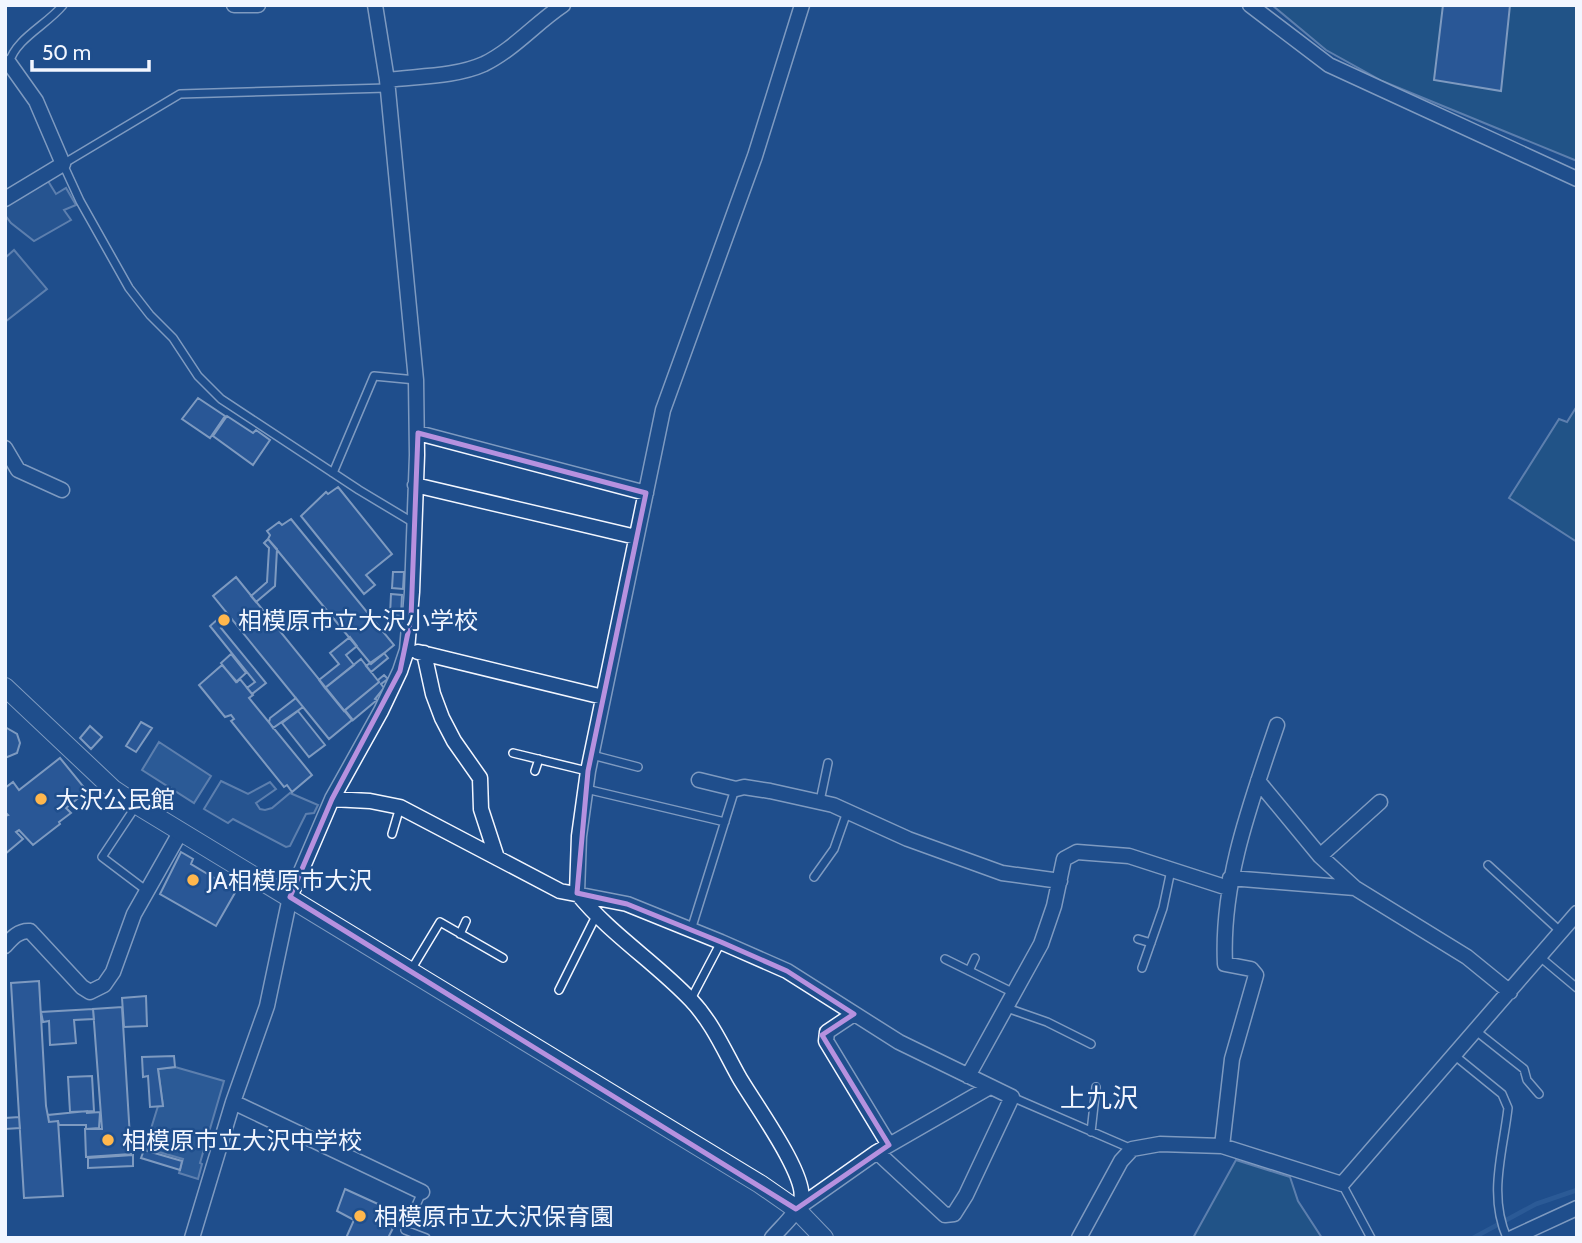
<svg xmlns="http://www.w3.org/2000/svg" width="1582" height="1243" viewBox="0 0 1582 1243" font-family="Cabin,'Noto Sans JP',sans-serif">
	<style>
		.green { fill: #245a82; stroke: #a8bbd7; stroke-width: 2 }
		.parking { fill: #305b95; stroke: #a8bbd7; stroke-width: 2 }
		.water { fill: #3b69a3; stroke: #a8bbd7; stroke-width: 2 }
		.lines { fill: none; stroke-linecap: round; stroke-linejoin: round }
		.stream { stroke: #3b69a3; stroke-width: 4.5 }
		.building { fill: #3563a3; stroke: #f2f6ff; stroke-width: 2 }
		.service-casing { stroke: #f2f6ff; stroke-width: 10 }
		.minor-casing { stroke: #f2f6ff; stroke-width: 17 }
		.tertiary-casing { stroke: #f2f6ff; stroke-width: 20 }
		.service { stroke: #1f4e8c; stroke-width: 7 }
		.minor { stroke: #1f4e8c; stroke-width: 14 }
		.tertiary { stroke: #1f4e8c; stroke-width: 18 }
		.marked { fill: none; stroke: #b691df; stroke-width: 5; stroke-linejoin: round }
		.poi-dot { fill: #ffb74d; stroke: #1f4e8c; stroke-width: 2.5 }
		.labels { text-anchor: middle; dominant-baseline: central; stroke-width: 5; stroke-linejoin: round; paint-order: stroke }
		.poi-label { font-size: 24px; fill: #f2f6ff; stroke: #1f4e8c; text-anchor: start }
		.neighbourhood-label { font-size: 26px; fill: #f2f6ff; stroke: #1f4e8c }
	</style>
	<rect width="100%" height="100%" fill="#1f4e8c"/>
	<path class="green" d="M1272,5H1577V161L1382,81L1326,50Z
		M1577,406V542L1509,498L1559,419L1567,422Z
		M1236,1160L1290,1177L1298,1201L1322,1238H1193Z"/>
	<path class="parking" d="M48,181L56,194L66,188L76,205L64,210L71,220L34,241L11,223L5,215V207Z
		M14,250L47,289L5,322V258Z
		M221,781L248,794L270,782L276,789L256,803L260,809L265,810L272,808L290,793L318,805L314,813L306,814L290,846L286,847L233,819L228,823L204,809Z"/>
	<path class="water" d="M159,742L211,776L194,803L142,770Z
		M175,1067L224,1081L200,1163L202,1164L198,1179L179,1173L183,1159L145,1148L158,1106H163L158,1069Z"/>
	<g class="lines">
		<path class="stream" d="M1473,1238L1536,1204L1577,1190"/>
	</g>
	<path class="building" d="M1443,5H1510L1501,91L1434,80Z
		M198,398L225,416L210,438L182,419Z
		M227,416L253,433L256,430L270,440L253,465L213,436Z
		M338,487L392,554L366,575L375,585L364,594L301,516L326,492L328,494Z
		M291,519L394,645L371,664L268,539L270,535L267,531L279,522L282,525Z
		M268,539L277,549L275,586L256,602L251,596L267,582L269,548L264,543Z
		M393,572H404L403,589L392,588Z
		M236,577L352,720L329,739L213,596Z
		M391,594L402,595L401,616L390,615Z
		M226,612L231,619L221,628L266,683L252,694L247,688L255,682L210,626Z
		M350,637L357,646L346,655L354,665L325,688L319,680L339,664L330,653Z
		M384,653L388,658L371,672L366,666Z
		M231,654L246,673L236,682L221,663Z
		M361,659L379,682L344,711L325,688Z
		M222,665L237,682L240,679L253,695L249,698L312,775L292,792L287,785L284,787L231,721L234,719L231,715L225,717L199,685Z
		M384,675L388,679L381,684L384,688L375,699L377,700L353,720L345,710L379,682L378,680Z
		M296,698L303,707L273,728L269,722L270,718Z
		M298,711L325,745L309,757L282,723Z
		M141,722L152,728L136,752L126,746Z
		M90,726L102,737L91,749L80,738Z
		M5,727L17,734L20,743L17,753L5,758Z
		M60,758L87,791L66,808L71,813L59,822L60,824L33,845L19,830L16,832L23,839L5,854V816L8,815L5,812V788L13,782L19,790Z
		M181,852L193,859L191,864L236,891L216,926L160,894Z
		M39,981L46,1106L49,1122L58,1121L63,1196L24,1198L11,983Z
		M146,996L147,1026L124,1027L122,998Z
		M122,1007L131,1154L86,1157L85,1129H102L93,1009Z
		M93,1009L94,1019L74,1020L76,1043L50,1045L49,1021L43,1022L41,1012Z
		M174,1056L175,1067L158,1069L163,1106L150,1107L148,1076L143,1077L142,1057Z
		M92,1076L94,1111L70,1112L68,1077Z
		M87,1111V1113L100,1112L99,1128L86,1129V1125H59L58,1121L49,1122L48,1115Z
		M19,1117L20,1128L5,1129V1118Z
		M144,1150L182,1161L180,1170L141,1158Z
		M133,1155V1166L88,1168V1158Z
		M345,1189L400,1214L388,1238H346L354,1220L337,1211Z"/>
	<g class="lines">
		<g class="service-casing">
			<path id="service" d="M9,63C16,38 47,25 63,5
				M387,88L180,94L63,164L80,201L129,288L150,315L173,338L198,376L221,399L359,490L414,523
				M333,473L374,376L416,380
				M513,753L587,771
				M592,755L638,767
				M535,771L539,759
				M586,789L725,822
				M820,801L828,763
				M136,806L102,857L147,891
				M392,834L400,807
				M1488,865L1560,931
				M814,877L834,849L847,812
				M691,930L735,789
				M460,934L466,921
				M1138,939L1151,943
				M1540,957L1577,988
				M945,959L1014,993
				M1142,968L1163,908L1171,870
				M411,970L440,922L503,958
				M969,971L975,958
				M559,990L596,916
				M691,999L721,942
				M1007,1008L1047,1022L1091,1044
				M1476,1031L1524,1069L1527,1080L1539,1094
				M1454,1055L1502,1094L1508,1108C1503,1152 1488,1195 1507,1238
				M1012,1097L1132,1149
				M1091,1132L1096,1087
				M1342,1184L1371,1238
				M422,1192L405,1230L426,1238"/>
		</g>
		<g class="minor-casing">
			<path id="minor" d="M234,5H258
				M1250,5L1329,65L1577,179
				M5,65L9,63L36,101L63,164L5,199
				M387,80C417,76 455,77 484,64C513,50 536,23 563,5
				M418,433L646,493
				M5,448L18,470L62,490
				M415,485L636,537
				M418,652L603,697
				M424,653L433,694L442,718L454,741L480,778L481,809L497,858
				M699,780L736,789L744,787L770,791L833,805L908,839L1002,873L1060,881
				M1258,781L1320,856L1355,888L1467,957L1510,992
				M332,799L370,801L400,807L560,891L627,904L721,942L787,971L899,1042L1012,1097L966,1195L954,1214L945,1215L877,1152
				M1320,856L1380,802
				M1230,878L1355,888
				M5,946C12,938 19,930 30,931L82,987L90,992L104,985L113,972L134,914L181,831
				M854,1014L827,1032L826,1041L889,1145
				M968,1076L1041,944L1054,906L1064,859L1077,852L1129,856L1228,888
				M233,1102L422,1192
				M1222,1146L1232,1059L1256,975L1251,969L1225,964C1221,881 1251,802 1277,725
				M796,1209L877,1152L990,1087
				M192,1238L233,1102L267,1006L290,897L332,799L381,711L400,671L407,650L412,592L417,455L416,380L387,80L375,5
				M772,1238C781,1227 797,1214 801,1200C808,1176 752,1100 739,1077C724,1050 712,1022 691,1000C655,962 610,934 577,893L579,836L588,771L663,410L755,156L802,5
				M1079,1238L1121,1161L1132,1149L1160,1144L1222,1146L1342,1184L1577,913
				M1512,1238L1577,1208"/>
		</g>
		<g class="tertiary-casing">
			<path id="tertiary" d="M5,687L113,789L137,805L760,1184L796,1209L824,1238"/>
		</g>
		<use href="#service" class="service"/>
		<use href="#minor" class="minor"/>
		<use href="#tertiary" class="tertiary"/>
	</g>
	<path d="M0 0H1582V1243H0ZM418,433L646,493L588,771L577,893L627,904L721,942L787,971L854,1014L822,1035L889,1145L796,1209L290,897L332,799L400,671L411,618Z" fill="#1f4e8c" fill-opacity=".55" fill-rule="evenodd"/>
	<path class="marked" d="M418,433L646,493L588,771L577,893L627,904L721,942L787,971L854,1014L822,1035L889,1145L796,1209L290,897L332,799L400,671L411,618Z"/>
	<g class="poi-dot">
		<circle cx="224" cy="620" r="7"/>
		<circle cx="41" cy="799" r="7"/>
		<circle cx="193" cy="880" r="7"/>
		<circle cx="108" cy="1140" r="7"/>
		<circle cx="360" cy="1216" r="7"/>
	</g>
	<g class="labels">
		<g class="poi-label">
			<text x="238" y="620">相模原市立大沢小学校</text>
			<text x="55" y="799">大沢公民館</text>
			<text x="207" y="880">JA相模原市大沢</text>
			<text x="122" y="1140">相模原市立大沢中学校</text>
			<text x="374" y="1216">相模原市立大沢保育園</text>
		</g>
		<g class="neighbourhood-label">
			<text x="1099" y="1098">上九沢</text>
		</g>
	</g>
	<rect width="1582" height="1243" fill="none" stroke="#f2f6ff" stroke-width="14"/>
	<path d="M32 60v10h117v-10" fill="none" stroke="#f2f6ff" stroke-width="3.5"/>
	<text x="42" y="60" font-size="21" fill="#f2f6ff" stroke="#1f4e8c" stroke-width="5" paint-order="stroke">50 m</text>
</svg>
